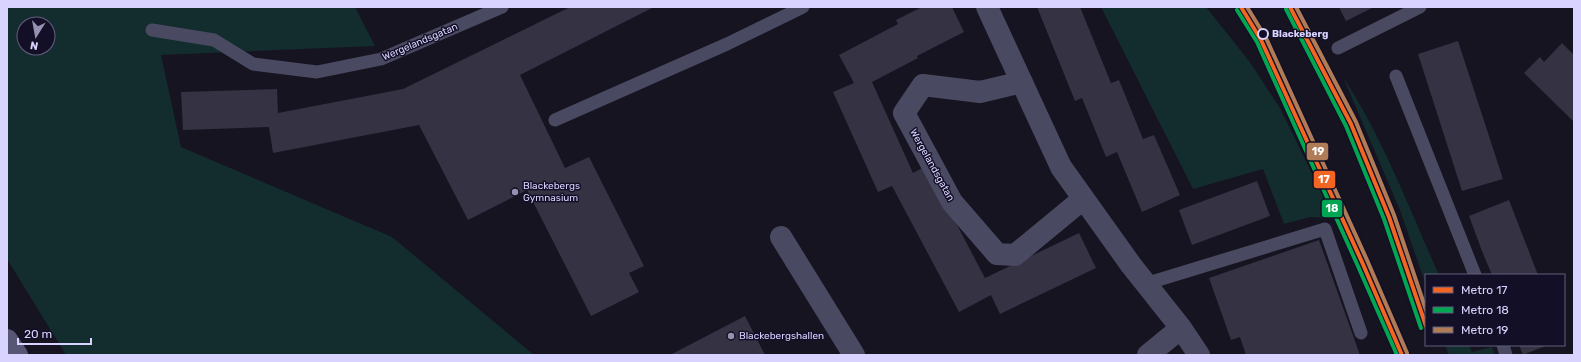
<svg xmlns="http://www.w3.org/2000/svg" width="1581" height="362" viewBox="0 0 1581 362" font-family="Rubik,sans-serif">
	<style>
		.green { fill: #132c2d; fill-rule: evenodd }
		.building { fill: #343243 }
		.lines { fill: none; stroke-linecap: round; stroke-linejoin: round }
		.lane { stroke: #4a4962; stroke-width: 13 }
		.street { stroke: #4a4962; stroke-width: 22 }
		.secondary { stroke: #575674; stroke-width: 22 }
		.metro-1-casing { stroke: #130f26; stroke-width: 7 }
		.metro-2-casing { stroke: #130f26; stroke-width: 7 }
		.metro-3-casing { stroke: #130f26; stroke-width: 7 }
		.metro-1 { stroke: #f26522; stroke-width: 4 }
		.metro-2 { stroke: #00a651; stroke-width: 4 }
		.metro-3 { stroke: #b07c57; stroke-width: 4 }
		.stop-dot { fill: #130f26; stroke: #d9d4ff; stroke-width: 2 }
		.poi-dot { fill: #9591b1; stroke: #130f26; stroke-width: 1.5 }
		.labels { text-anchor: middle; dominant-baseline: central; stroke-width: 3; stroke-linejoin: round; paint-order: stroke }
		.stop-label { font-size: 10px; font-weight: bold; fill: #d9d4ff; stroke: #130f26; text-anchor: start }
		.street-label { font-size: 10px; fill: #d9d4ff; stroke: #130f26 }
		.poi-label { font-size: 10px; fill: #d9d4ff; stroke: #130f26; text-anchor: start }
		.line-badge { stroke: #130f26; stroke-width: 1.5 }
		.badge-label { font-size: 11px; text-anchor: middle; font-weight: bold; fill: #fff }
	</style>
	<rect width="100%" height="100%" fill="#161421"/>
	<path class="green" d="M7,7H355L375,46L161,55L181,147L392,237L534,355H66L7,259ZM24,24H48V48H24Z
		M1101,7H1206L1249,61L1280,108L1334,218L1310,217L1284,224L1263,169L1193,189Z
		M1343,77C1383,138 1409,208 1439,275H1426V285L1400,210Z
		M1445,345H1469L1472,352L1492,347L1495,355H1449Z"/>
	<path class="building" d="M570,7H654L520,75L565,168L589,157L644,266L629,273L639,292L591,316L527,190L468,220L419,125L273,153L269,127L183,130L181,92L277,89L278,113L403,89Z
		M922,7H952L964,32L917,56L918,58L872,82L913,173L926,166L985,278L1079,233L1096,268L1000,314L991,295L959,312L892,186L878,192L833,92L854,83L839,55L898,24L896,20Z
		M1037,7H1080L1111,83L1119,80L1143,139L1154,135L1180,195L1142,212L1117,152L1106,157L1082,98L1075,101Z
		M1339,7H1374L1346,21Z
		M1458,41L1503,179L1462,191L1418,54Z
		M1562,43L1574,55V122L1524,73L1540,57L1544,62Z
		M1257,181L1270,216L1192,245L1179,210Z
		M1509,200L1538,275H1492L1482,251L1469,216Z
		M1319,240L1360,355H1246L1240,337L1231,340L1209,278Z
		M745,316L765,355H670Z
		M1519,345H1548L1523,355Z"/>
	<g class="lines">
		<path class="lane" d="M152,30L214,40L253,64L317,72L381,59L502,7
			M1338,48L1420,7
			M1396,76L1475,275
			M555,120L727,44L803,7
			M1145,284L1325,229L1361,333
			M1503,345L1506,355"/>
		<path class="street" d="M987,7L1061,167L1131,265L1181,328L1199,355
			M1022,82L980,92L923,85L904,113L952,202L997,254L1015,255L1083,199
			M781,237L854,355
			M1148,355L1181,328"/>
		<path class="secondary" d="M7,340L17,355"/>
		<g class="metro-1-casing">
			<path id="metro-1" d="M1241,7L1261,40L1362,262L1402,355
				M1290,7L1351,124L1389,217L1426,326"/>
		</g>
		<g class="metro-2-casing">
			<path id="metro-2" d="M1286,9L1346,126L1384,219L1421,328
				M1237,10L1257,42L1357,264L1397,355"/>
		</g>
		<g class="metro-3-casing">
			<path id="metro-3" d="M1247,7L1266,38L1367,260L1407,353
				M1296,7L1356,122L1394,215L1426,310"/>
		</g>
		<use href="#metro-1" class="metro-1"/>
		<use href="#metro-2" class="metro-2"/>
		<use href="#metro-3" class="metro-3"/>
	</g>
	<circle class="stop-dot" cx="1263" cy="34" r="5"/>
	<g class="poi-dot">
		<circle cx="515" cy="192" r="4"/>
		<circle cx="731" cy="336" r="4"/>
	</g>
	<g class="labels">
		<g class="stop-label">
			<text x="1272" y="34">Blackeberg</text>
		</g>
		<g class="street-label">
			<text transform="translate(420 42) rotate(-23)">Wergelandsgatan</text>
			<text transform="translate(932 165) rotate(61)">Wergelandsgatan</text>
		</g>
		<g class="poi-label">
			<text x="523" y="186">Blackebergs<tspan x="523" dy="12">Gymnasium</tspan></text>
			<text x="739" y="336">Blackebergshallen</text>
		</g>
	</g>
	<g class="line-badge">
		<rect x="1306" y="142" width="23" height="19" rx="4" fill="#b07c57"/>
		<rect x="1313" y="170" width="23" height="19" rx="4" fill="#f26522"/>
		<rect x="1321" y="199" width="22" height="19" rx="4" fill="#00a651"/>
	</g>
	<g class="badge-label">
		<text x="1318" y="155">19</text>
		<text x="1324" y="183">17</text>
		<text x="1332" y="212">18</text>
	</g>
	<rect width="1581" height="362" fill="none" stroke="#d9d4ff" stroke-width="16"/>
	<rect x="1425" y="274" width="140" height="72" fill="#130f26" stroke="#625e7d"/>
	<rect x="1433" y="287" width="20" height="6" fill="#f26522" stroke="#625e7d"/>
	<text x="1461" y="294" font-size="12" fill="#d9d4ff">Metro 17</text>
	<rect x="1433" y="307" width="20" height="6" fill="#00a651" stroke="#625e7d"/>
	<text x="1461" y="314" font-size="12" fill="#d9d4ff">Metro 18</text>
	<rect x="1433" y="327" width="20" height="6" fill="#b07c57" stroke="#625e7d"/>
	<text x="1461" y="334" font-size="12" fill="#d9d4ff">Metro 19</text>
	<g transform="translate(36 36) rotate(191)"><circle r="19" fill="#130f26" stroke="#625e7d"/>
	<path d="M0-3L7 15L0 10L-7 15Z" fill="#9591b1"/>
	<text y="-6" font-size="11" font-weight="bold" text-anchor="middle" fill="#d9d4ff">N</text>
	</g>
	<path d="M18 338v6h73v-6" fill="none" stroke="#d9d4ff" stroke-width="2"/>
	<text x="24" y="338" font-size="12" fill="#d9d4ff" stroke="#130f26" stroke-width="3" paint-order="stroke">20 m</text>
</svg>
